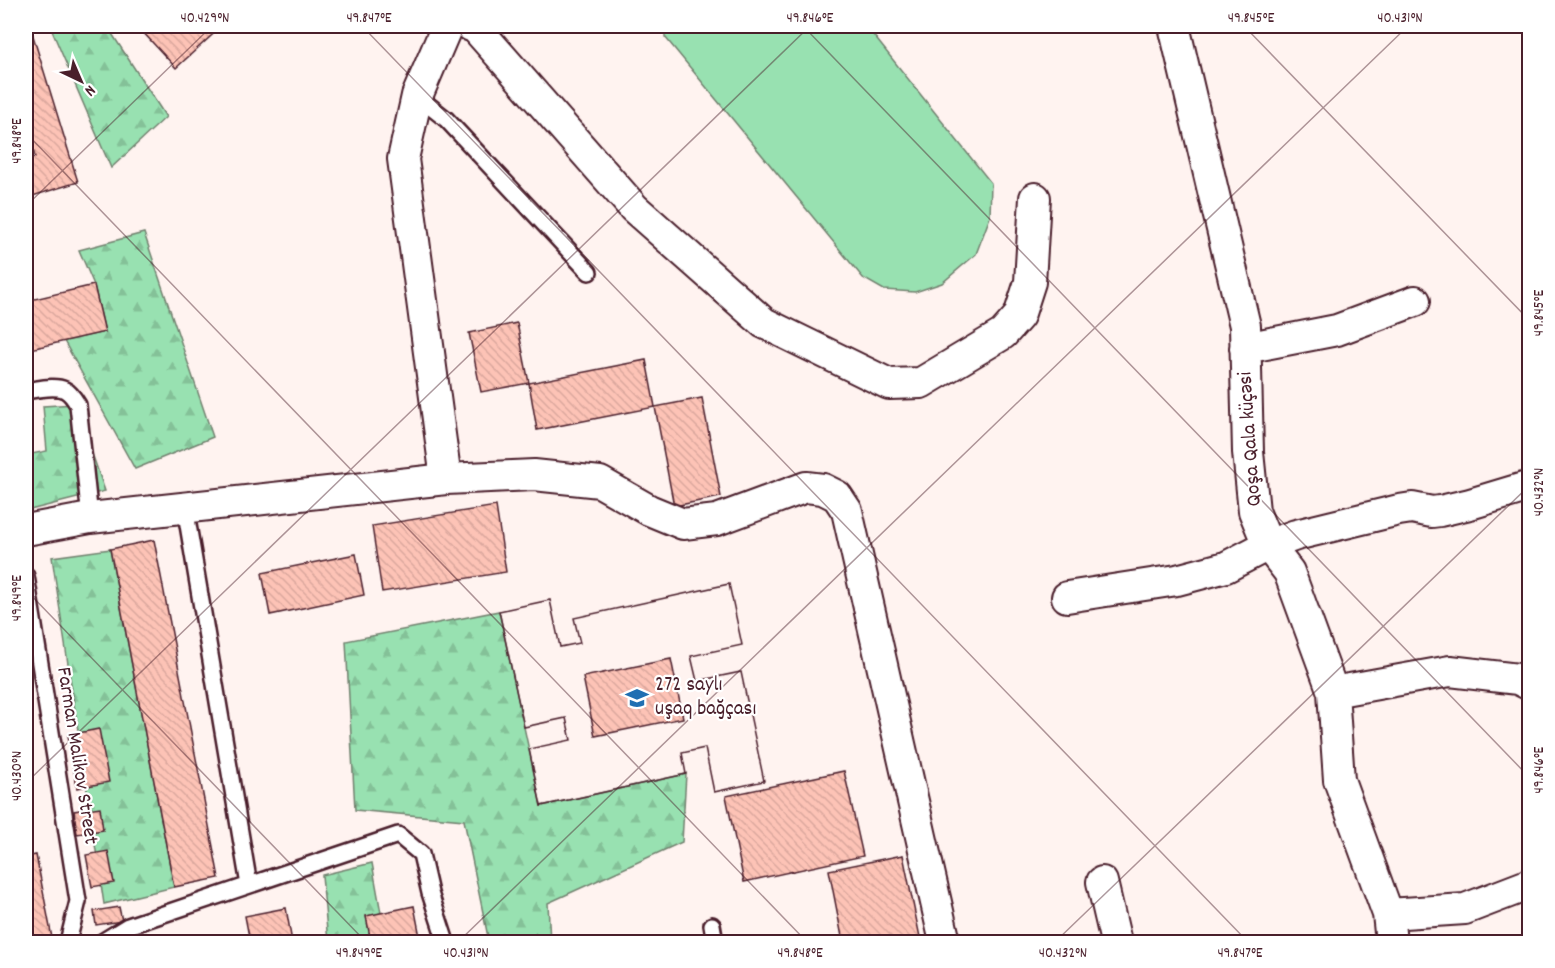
<svg xmlns="http://www.w3.org/2000/svg" width="1555" height="968" viewBox="0 0 1555 968" font-family="Dekko,sans-serif">
	<style>
		.forest { fill: url(#forest-firs); stroke: #71806e; stroke-width: 1.5 }
		.pitch { fill: #98e1b1; stroke: #71806e; stroke-width: 1.5 }
		.building { fill: url(#building-back-hatch); stroke: #4a1f2b; stroke-width: 1.5; fill-rule: evenodd }
		.lines { fill: none; stroke-linecap: round; stroke-linejoin: round }
		.lane-casing { stroke: #4a1f2b; stroke-width: 20 }
		.street-casing { stroke: #4a1f2b; stroke-width: 34 }
		.lane { stroke: #fff; stroke-width: 15 }
		.street { stroke: #fff; stroke-width: 30 }
		.ticks { fill: none; stroke: #4a1f2b; stroke-width: 1.5; stroke-opacity: 0.45 }
		.labels { text-anchor: middle; dominant-baseline: central; stroke-width: 4.5; stroke-linejoin: round; paint-order: stroke }
		.street-label { font-size: 21px; fill: #4a1f2b; stroke: #fff }
		.poi-label { font-size: 21px; fill: #4a1f2b; stroke: #fff; text-anchor: start }
		.neatline { fill: none; stroke: #4a1f2b; stroke-width: 2 }
		.ticks-label { font-size: 15px; text-anchor: middle; fill: #4a1f2b }
	</style>
	<defs>
		<pattern id="forest-firs" width="22" height="20" patternUnits="userSpaceOnUse" patternTransform="scale(1.5)"><rect width="22" height="20" fill="#98e1b1"/><path d="M5 1l3.5 6h-7zM16 11l3.5 6h-7z" fill="#84c198"/></pattern>
		<pattern id="building-back-hatch" width="6" height="6" patternUnits="userSpaceOnUse" patternTransform="scale(1.5)"><rect width="6" height="6" fill="#fdc3b6"/><path d="M-1 5l2 2M0 0l6 6M5-1l2 2" fill="none" stroke="#daa79d"/></pattern>
	</defs>
	<rect width="100%" height="100%" fill="#fff3f0"/>
	<filter id="ink" filterUnits="userSpaceOnUse"><feTurbulence type="fractalNoise" baseFrequency=".0167" numOctaves="2"/><feDisplacementMap in="SourceGraphic" scale="12" xChannelSelector="R" yChannelSelector="G"/><feConvolveMatrix kernelMatrix="1 2 1 2 8 2 1 2 1" color-interpolation-filters="sRGB"/></filter>
	<g filter="url(#ink)">
		<path class="forest" d="M50,26H107L166,117L111,168Z
			M144,233L213,437L135,469L64,341L105,332L94,285L79,250Z
			M75,404L105,491L26,511V455L47,451L43,406Z
			M110,549L174,887L104,904L52,557Z
			M499,611L541,806L686,774L682,842L548,903L550,942H489L464,820L355,810L346,641Z
			M372,863L381,913L366,916L371,942H328L322,875Z"/>
		<path class="pitch" d="M665,26H866L991,183L990,217L976,254L942,283L915,292L884,290L863,278L665,37Z"/>
		<path class="building" d="M30,26L78,182L26,198V160L35,157L26,124V27Z
			M146,26H222L176,68L141,30Z
			M94,285L105,332L26,350V301Z
			M517,323L529,383L481,392L469,333Z
			M646,360L655,407L537,430L529,383Z
			M702,398L721,497L674,506L655,407Z
			M496,506L506,572L382,592L372,526Z
			M154,540L219,878L174,887L110,549Z
			M356,554L364,595L270,615L262,573Z
			M729,584L742,645L691,656L697,681L741,672L764,781L714,792L705,748L682,753L686,774L541,806L529,749L571,740L566,718L524,727L499,611L550,600L560,647L580,643L574,618ZM671,659L683,718L595,736L583,677Z
			M729,584L742,645L691,656L697,681L741,672L764,781L714,792L705,748L682,753L686,774L541,806L529,749L571,740L566,718L524,727L499,611L550,600L560,647L580,643L574,618Z
			M99,729L109,782L77,788L68,735Z
			M844,771L863,856L744,882L726,796Z
			M100,807L103,830L77,834L74,811Z
			M108,851L114,883L92,887L86,855Z
			M36,855L52,938L26,942V857Z
			M903,855L921,942H843L829,870Z
			M414,906L421,942H371L366,916Z
			M119,907L122,921L96,925L94,911Z
			M286,908L292,942H250L245,916Z"/>
		<g class="lines">
			<g class="lane-casing">
				<path id="lane" d="M417,96L446,119L589,272
					M26,391C37,389 55,385 65,390C71,393 75,400 78,405L90,518
					M185,507L249,885
					M26,576L78,901L68,942
					M712,925L715,942
					M102,942L128,926L398,835L421,854L430,893L446,942"/>
			</g>
			<g class="street-casing">
				<path id="street" d="M471,26L475,27L634,208L764,323L889,384L921,383L1003,334L1019,316L1030,282L1035,198
					M1174,26L1245,326L1248,452L1254,511L1268,545L1289,572L1333,692L1339,780L1388,914L1391,942
					M1245,348L1337,330L1415,301
					M446,479L403,159L417,96L447,26
					M26,530L90,518L446,479L534,475L600,482L649,510L683,524L717,520L806,487L823,489L837,496L847,511L945,942
					M1067,597L1177,580L1226,567L1268,545L1296,535L1399,510L1412,508L1432,512L1440,511L1470,504L1530,486
					M1333,692L1450,671L1518,679L1530,685
					M1102,882L1116,942
					M1388,914L1465,909L1530,884"/>
			</g>
			<use href="#lane" class="lane"/>
			<use href="#street" class="street"/>
		</g>
	</g>
	<path class="ticks" d="M362,26L1248,942M803,26L1530,778M1244,26L1530,321M26,133L807,942M26,206L212,26M26,590L366,942M26,783L810,26M458,942L1408,26M1055,942L1530,485"/>
	<defs>
		<g id="school-bare" transform="scale(1.8)"><path d="M0-5L7-2L0 1L-7-2ZM-4 1L0 2.5L4 1V4Q0 6-4 4Z" fill="#1f6fb2" stroke="#fff" stroke-width="2.5" paint-order="stroke"/></g>
	</defs>
	<g fill-rule="evenodd">
		<use href="#school-bare" x="637" y="698"/>
	</g>
	<g class="labels">
		<g class="street-label">
			<text transform="translate(1251 439) rotate(-94)">Qoşa Qala küçəsi</text>
			<text transform="translate(76 756) rotate(81)">Farman Malikov Street</text>
		</g>
		<g class="poi-label">
			<text x="655" y="686">272 saylı<tspan x="655" dy="24">uşaq bağçası</tspan></text>
		</g>
	</g>
	<rect width="1555" height="968" fill="none" stroke="#fff" stroke-width="66"/>
	<g transform="translate(81 81) rotate(136)" stroke="#ffffff" stroke-width="4.5" paint-order="stroke">
	<path d="M0-4.5L10 22L0 15L-10 22Z" fill="#4a1f2b"/>
	<text y="-9" font-size="16" font-weight="bold" text-anchor="middle" fill="#4a1f2b">N</text>
	</g>
	<rect x="33" y="33" width="1489" height="902" class="neatline"/>
	<g class="ticks-label">
		<text x="205" y="22">40.429°N</text>
		<text x="369" y="22">49.847°E</text>
		<text x="810" y="22">49.846°E</text>
		<text x="1251" y="22">49.845°E</text>
		<text x="1400" y="22">40.431°N</text>
		<text transform="translate(16 141) rotate(-90)" y="5">49.848°E</text>
		<text transform="translate(1538 313) rotate(-90)" y="5">49.845°E</text>
		<text transform="translate(1538 492) rotate(-90)" y="5">40.432°N</text>
		<text transform="translate(16 598) rotate(-90)" y="5">49.849°E</text>
		<text transform="translate(1538 770) rotate(-90)" y="5">49.846°E</text>
		<text transform="translate(16 776) rotate(-90)" y="5">40.430°N</text>
		<text x="359" y="957">49.849°E</text>
		<text x="466" y="957">40.431°N</text>
		<text x="800" y="957">49.848°E</text>
		<text x="1063" y="957">40.432°N</text>
		<text x="1240" y="957">49.847°E</text>
	</g>
</svg>
